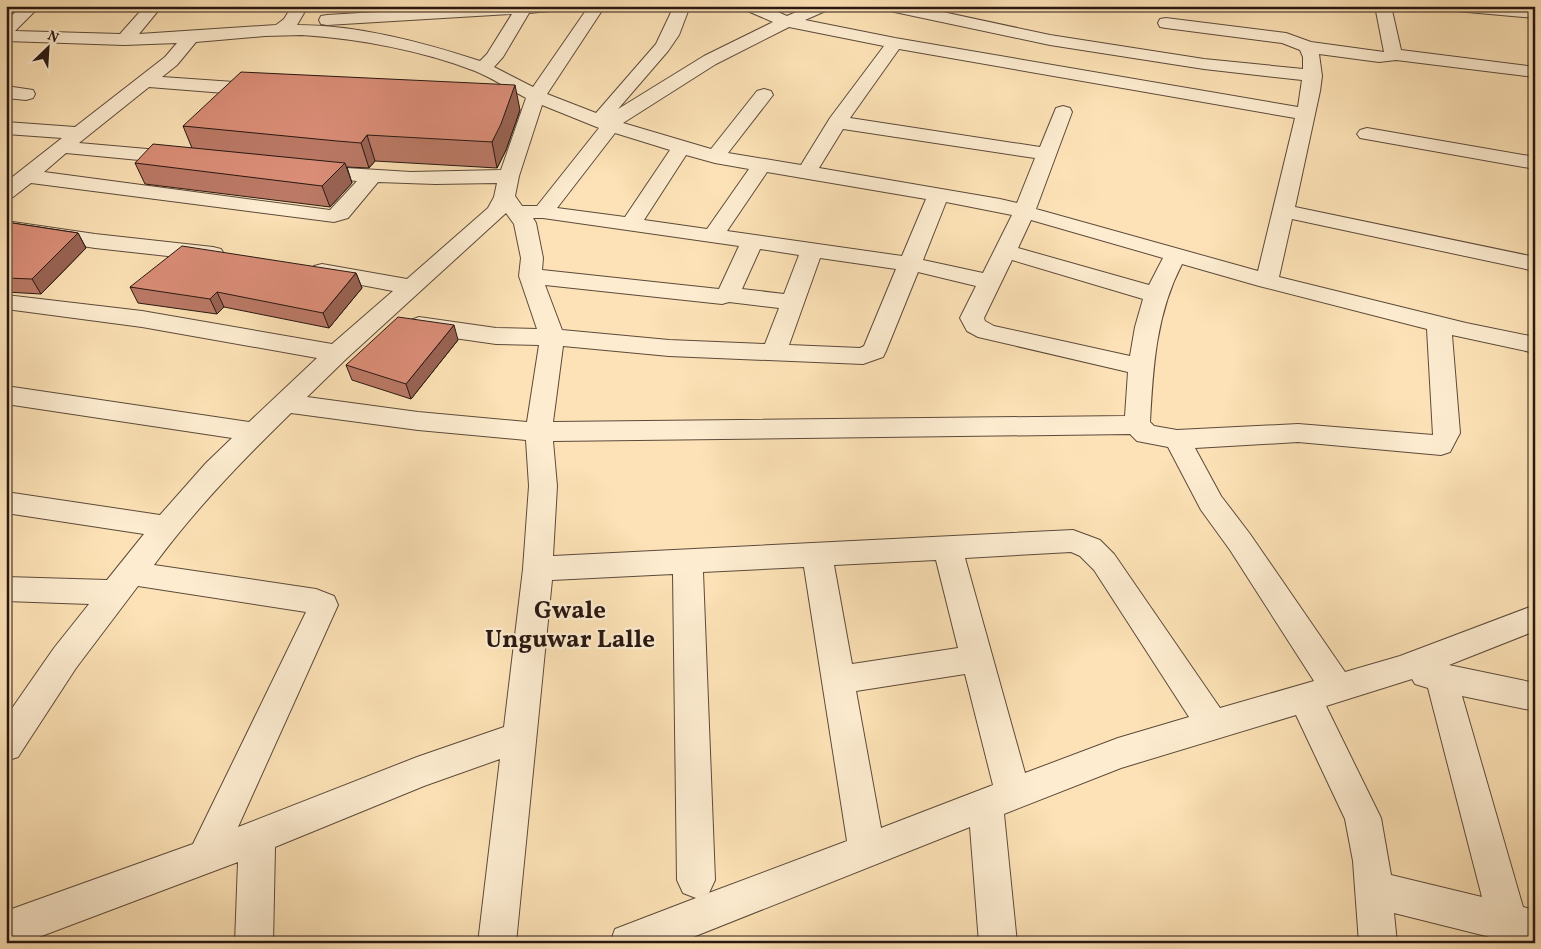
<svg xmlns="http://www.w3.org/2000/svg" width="1541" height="949" viewBox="0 0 1541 949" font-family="Vollkorn,serif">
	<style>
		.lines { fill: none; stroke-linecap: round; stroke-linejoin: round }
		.minor-casing { stroke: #5d4a3a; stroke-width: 2 }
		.minor { fill: #fdecd0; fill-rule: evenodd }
		.wall { fill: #bb7966; stroke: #281711 }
		.shaded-wall { fill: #996353; stroke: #281711 }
		.building { fill: #da8d77; stroke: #281711 }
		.labels { text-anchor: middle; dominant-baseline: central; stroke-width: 4.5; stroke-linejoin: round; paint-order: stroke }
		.district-label { font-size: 25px; font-weight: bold; fill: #281711; stroke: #fdecd0 }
	</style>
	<rect width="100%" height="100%" fill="#fce2b6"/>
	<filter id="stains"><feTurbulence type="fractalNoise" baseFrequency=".004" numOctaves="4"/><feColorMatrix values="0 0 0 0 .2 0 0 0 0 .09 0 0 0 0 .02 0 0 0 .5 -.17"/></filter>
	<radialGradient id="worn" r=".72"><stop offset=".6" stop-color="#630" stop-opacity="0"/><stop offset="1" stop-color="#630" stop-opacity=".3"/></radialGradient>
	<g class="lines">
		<g class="minor-casing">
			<path id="minor" d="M22,6H40L15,31L120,34L145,6H162L139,34L276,25L284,19L292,6H308L297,25C358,25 422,42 480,61L487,54L512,14L327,25L321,24L319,20L321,16L327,15L475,6H571L569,9L529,13L503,57L494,67L533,87L589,6H605L547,94L596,113L656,44L674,6H690L679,35L668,51L618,109L704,56L773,22L743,9L741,6H764L787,16L810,6H832L830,9L805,20L895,38L1298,107L1302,80L1204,69L1050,45L890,11L884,9L882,6H915L1050,35L1204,59L1303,69V57L1300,50L1282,43L1166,28L1160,27L1158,23L1160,19L1166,18L1286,33L1311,42L1384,52L1375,6H1391L1401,50L1535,67V77L1396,60L1379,62L1319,54L1322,76L1320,91L1295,207L1535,257V271L1292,219L1279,277L1466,323L1535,337V353L1452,335L1460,433L1450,452L1441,455L1298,442L1195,448L1221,496L1250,534L1345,672L1400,656L1535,605V631L1449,665L1535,683V711L1462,696L1523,907L1535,910V943H1514L1394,913L1397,943H1359L1353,861L1345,819L1296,715L1121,768L1004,814L1017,943H979L970,827L678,943H610L615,929L696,898L683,893L677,880L673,574L552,580L516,943H478L500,759L424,786L275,847L273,943H235L238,862L23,943H6V911L193,844L306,612L138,586L76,668L18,757L6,761V717L54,648L89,604L6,601V577L107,580L144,534L6,513V492L160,515L206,463L232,438L6,404V386L249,422L317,358L142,327L6,309V295L142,311L332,344L393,291L314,276L311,271L314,266L322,264L407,279L488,208L494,197L497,183L435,184L378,182L348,218L334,222L31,183L13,197L6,199V182L62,138L6,134V122L75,127L165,57L177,43L124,45L6,41V21ZM789,27L884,46L830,118L801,165L728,153L773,95L771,91L764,89L757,91L711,149L623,123L716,64ZM302,35C360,39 420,50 475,71C492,78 509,89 526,98L501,170L411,172L313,166L306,168L303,172L306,176L357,181L330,210L44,172L66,153L181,164L188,162L191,158L188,154L181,152L79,143L149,87L263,96L270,94L272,90L270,86L263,84L162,77L177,65L196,42L265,36ZM899,49L1295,118L1258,271L1036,209L1072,112L1070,108L1063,106L1056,108L1040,147L850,118ZM542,105L599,128L537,206H522L515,196L519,176ZM843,129L1035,158L1017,203L1000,199L819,168ZM615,133L670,150L625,217L557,208ZM686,155L715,163L749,169L707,229L644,220ZM767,172L926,199L902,256L727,231ZM946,202L1012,215L983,273L923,260ZM506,213L514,224L521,258L519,276L537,329L496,328L419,317L411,320L407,325L411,330L419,333L496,344L539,345L527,422L418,412L307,397L346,359ZM533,218H543L739,246L719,289L542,270L543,258L536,223ZM1031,220L1163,258L1149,285L1018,248ZM760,249L799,255L784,294L742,289ZM820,258L896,269L864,346L860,348L789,345ZM1012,260L1143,299L1135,327L1130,356L994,326L985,321L984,318ZM1182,264L1259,286L1427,329L1433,435L1298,424L1177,430L1154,426L1150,422C1153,367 1156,314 1182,264ZM918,272L976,286L960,318L967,331L978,337L1128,372L1125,416L553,422L563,346L669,356L863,364L883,357L886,351ZM545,285L722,304L729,302L779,308L765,344L669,340L562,330ZM291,413L418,430L526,440L529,486L523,569L504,727L417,757L238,827L338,605L334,596L316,589L154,565C196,508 241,462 291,413ZM1130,434L1137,441L1168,447L1201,510L1230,550L1314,681L1220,708L1114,554L1100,540L1073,530L553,556L557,486L553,441ZM1071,552L1080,556L1094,570L1189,717L1118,738L1025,773L965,558ZM936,560L958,648L852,664L834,565ZM804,567L847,841L698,897L709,893L715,880L703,572ZM965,674L993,785L881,828L856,691ZM1412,679L1415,684L1428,688L1482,897L1391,875L1381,818L1326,706Z
				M1448,6L1535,8V18L1456,11L1450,9Z
				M6,86L33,90L35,94L33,98L26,100L6,98Z
				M1367,128L1535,157V169L1360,138L1357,134L1360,130Z
				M6,221L95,234L213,247L221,249L224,254L221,259L213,261L95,248L6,234Z"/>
		</g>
		<use href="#minor" class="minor"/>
	</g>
	<path class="wall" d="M520,110L506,150L497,168L375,161L369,168L347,167L352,183L330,207L145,184L135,163L192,148L183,126Z
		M6,222L78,233L86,248L41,294L6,292Z
		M356,273L362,288L329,328L224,307L217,314L138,303L130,287Z
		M458,340L411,399L352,380L346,365Z"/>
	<path class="shaded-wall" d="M515,85L520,110L506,150L497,168L492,142Z
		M367,135L375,161L369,168L361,143Z
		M345,163L352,183L330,207L322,186Z
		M78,233L86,248L41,294L32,279Z
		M356,273L362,288L329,328L323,313Z
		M217,292L224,307L217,314L210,299Z
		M454,325L458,340L411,399L406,384Z"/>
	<path class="building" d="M241,72L515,85L501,124L492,142L367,135L361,143L337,141L183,126Z
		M153,144L345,163L322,186L135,163Z
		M6,222L78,233L32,279L6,278Z
		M182,246L356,273L323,313L217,292L210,299L130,287Z
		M398,317L454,325L406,384L346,365Z"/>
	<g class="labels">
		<g class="district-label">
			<text x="570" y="611">Gwale<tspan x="570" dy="29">Unguwar Lalle</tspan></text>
		</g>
	</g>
	<rect width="1541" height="949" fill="none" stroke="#fce2b6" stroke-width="25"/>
	<rect x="8" y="8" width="1526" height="934" fill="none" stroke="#281711" stroke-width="2.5"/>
	<rect x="12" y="12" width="1516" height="924" fill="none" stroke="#281711"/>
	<g transform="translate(48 48) rotate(25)" stroke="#fdecd0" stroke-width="4" paint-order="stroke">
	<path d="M0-4L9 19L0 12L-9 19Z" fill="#281711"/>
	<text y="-8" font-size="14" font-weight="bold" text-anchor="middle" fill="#281711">N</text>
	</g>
	<rect width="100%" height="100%" filter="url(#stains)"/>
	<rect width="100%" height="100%" fill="url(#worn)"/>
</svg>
